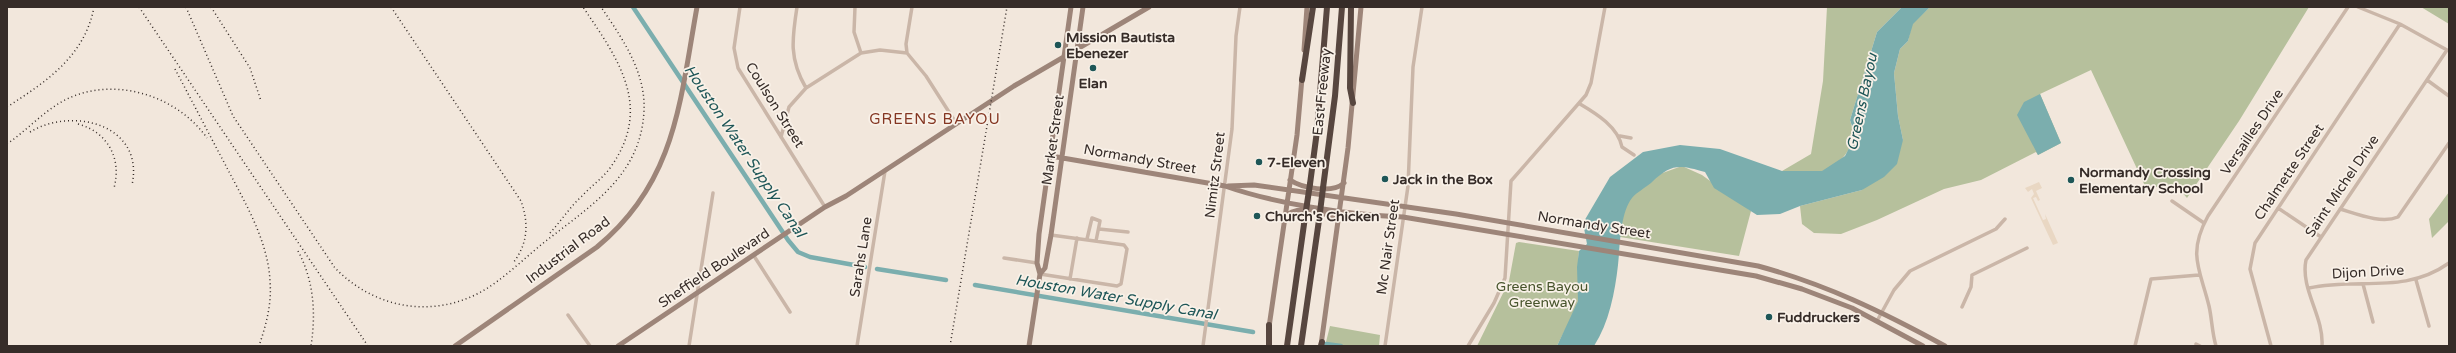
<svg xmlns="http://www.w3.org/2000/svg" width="2456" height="353" viewBox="0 0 2456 353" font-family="'Varela Round',sans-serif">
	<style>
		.green { fill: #b6c09c }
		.plaza { fill: #e9d7c3 }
		.water { fill: #7baeae }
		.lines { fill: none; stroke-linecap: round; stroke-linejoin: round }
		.canal { stroke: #7baeae; stroke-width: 4.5 }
		.street { stroke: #cab6a8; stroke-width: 3.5 }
		.secondary { stroke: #9d8579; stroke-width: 5 }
		.highway { stroke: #57463f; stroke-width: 6 }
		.rail { stroke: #362c28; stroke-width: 1.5; stroke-dasharray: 1 3; stroke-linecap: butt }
		.highway-bridge { stroke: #57463f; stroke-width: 6 }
		.poi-dot { fill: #1e5657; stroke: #f9f1e8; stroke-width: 1.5 }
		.labels { text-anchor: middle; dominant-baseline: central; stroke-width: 3.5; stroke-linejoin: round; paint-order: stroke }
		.poi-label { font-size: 14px; font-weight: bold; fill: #362c28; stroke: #f9f1e8; text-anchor: start }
		.street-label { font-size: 14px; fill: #362c28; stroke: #f9f1e8 }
		.park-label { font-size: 14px; fill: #47542c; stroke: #f9f1e8 }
		.water-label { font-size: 15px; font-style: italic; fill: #1e5657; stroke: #f9f1e8 }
		.neighbourhood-label { font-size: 15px; letter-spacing: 1px; fill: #843622; stroke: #f9f1e8 }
	</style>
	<rect width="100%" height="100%" fill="#f2e7dc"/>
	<path class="green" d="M1827,7H1902L1877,32L1850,120C1858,143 1845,162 1823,171C1812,175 1793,171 1782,171L1811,154L1823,81Z
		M1930,7H2309L2239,121L2187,198L2179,189L2145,186L2091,70L2040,94L2061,143L2038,155L2036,152L1981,180L1944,189L1877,220L1841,234L1814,233L1802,224L1800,206L1862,190L1903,140L1898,116L1894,73L1900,49L1908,41L1912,24Z
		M2421,7H2449V24Z
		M1682,166L1702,175L1751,211L1739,256L1620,237L1623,211L1640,181Z
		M2449,192V221L2432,238L2429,219Z
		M1519,242L1579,251C1577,267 1580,284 1578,301C1575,316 1563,332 1557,346H1477L1509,281L1516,243Z
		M1330,326L1380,335L1379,346H1325Z"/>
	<path class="plaza" d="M2039,182L2042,188L2036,191L2040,200L2038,201L2036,197L2033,198L2043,220L2046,219L2045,214L2058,243L2053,245L2031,198L2034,194L2032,189L2028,192L2025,188Z"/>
	<path class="water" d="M1902,7H1930L1913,24L1908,41L1900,49L1894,73L1898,116L1903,140L1897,164L1884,177L1862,190L1800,206L1780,214L1757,215L1714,188L1705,172C1679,165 1672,163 1651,183C1645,188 1637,192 1632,198C1620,213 1620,247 1618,265C1615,292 1609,323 1594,346H1557L1578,301L1577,267L1579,251L1587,244L1583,223L1610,177L1643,152L1680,145L1720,149L1782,171H1822L1845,156L1853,140L1854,132L1850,120L1877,32Z
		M2040,94L2061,143L2038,155L2017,115L2024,102Z"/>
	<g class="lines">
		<path class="canal" d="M633,7L788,240L798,252L810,257L865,267
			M877,269L946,280
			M975,285L1253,332
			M1326,344L1341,346"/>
		<path class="street" d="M740,7L734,48L738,68L825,207
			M797,7C792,39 789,59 806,88
			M855,7L854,32L861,53
			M907,53L906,44L912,7
			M2427,80L2449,96
			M1580,104C1597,114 1618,127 1622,147L1634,155
			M1620,136L1631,138
			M781,137L789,107L806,88L861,53L880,50L907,53L926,76L956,123
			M2172,201L2204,223
			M2278,208L2321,237
			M2340,209C2357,214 2381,224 2398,217L2449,143
			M1099,229L1128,232
			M1087,239L1092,218L1100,221L1096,241
			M754,256L790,312
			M1004,258L1037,263
			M1040,274L1117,286L1121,284L1127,249L1124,245L1051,235
			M1070,279L1077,238
			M2416,280L2429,326
			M2363,284L2373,322
			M2309,288C2358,277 2404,295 2449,263
			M1962,307L1971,287L1972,275L2027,248
			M568,315L590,346
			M1877,321L1894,290L1910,271L1996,229L2005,219
			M2196,344L2200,346
			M689,346L713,193
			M857,346L885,171
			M1203,346L1232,129L1236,36L1240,7
			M1385,346L1408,186L1413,67L1422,7
			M1468,346L1494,303L1505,278L1511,181L1586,95L1591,83L1605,7
			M2135,346L2151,279L2199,275
			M2216,346C2212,333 2212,319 2209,306C2200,269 2187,254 2208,216L2348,7
			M2271,346L2250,269L2255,243L2400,24
			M2322,346C2324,316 2300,289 2306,260L2447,50L2400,24L2358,7"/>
		<path class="secondary" d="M1304,50L1307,7
			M1051,156L1225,186C1276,204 1349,215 1403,217L1756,276L1802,289L1852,308L1923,346
			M1290,180C1302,188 1332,194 1344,183
			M1228,186L1254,185L1456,214L1758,266C1825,284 1883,312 1945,346
			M1284,218C1295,204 1325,211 1338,221
			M1040,274L1045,268L1051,235L1083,7
			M1269,327L1297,135L1302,78
			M1321,345L1348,148L1361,7
			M455,346L597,247C676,182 680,101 697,7
			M618,346L825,207L846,196L1014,86L1149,7
			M1029,346L1040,274L1037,263L1039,234L1071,7"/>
		<path class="highway" d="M1351,7L1350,88L1353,103
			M1302,80L1313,7
			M1310,184L1317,131L1327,7
			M1323,188L1335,96L1342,7
			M1269,346V325
			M1287,346L1305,217
			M1301,346L1319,220
			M1321,346L1322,342"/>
		<path class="rail" d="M139,7L368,346
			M186,7L233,116L335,268C373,307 429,319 479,293C505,279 527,255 551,237C595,203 641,173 644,111C646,72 622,38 601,7
			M211,7L250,68L261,101
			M391,7L521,201C529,223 528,244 513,263
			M175,69C192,101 209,134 226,166C244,201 268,240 270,281C272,304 266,325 259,346
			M7,107C46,82 85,56 94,7
			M78,124C108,132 122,159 114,188
			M30,132C73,106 145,125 132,185
			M7,144C26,131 43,112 63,101C111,75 176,94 207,138
			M550,233C561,221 570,207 582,196C591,186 602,179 610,168C654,107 618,59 583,7
			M298,251C314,281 316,313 311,346
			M950,346L1007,7"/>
		<path class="highway-bridge" d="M1305,217L1310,184
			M1319,220L1323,188"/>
	</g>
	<g class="poi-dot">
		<circle cx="1058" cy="45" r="4"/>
		<circle cx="1093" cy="68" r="4"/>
		<circle cx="1259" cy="162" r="4"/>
		<circle cx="1385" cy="179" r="4"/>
		<circle cx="2071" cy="180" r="4"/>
		<circle cx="1257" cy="216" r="4"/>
		<circle cx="1769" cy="317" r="4"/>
	</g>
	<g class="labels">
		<g class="poi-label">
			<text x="1066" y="37">Mission Bautista<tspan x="1066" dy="16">Ebenezer</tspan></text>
			<text x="1093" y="83" text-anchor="middle">Elan</text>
			<text x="1267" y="162">7-Eleven</text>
			<text x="2079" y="172">Normandy Crossing<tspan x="2079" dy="16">Elementary School</tspan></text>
			<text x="1393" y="179">Jack in the Box</text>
			<text x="1265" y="216">Church's Chicken</text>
			<text x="1777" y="317">Fuddruckers</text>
		</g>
		<g class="street-label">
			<text transform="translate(1322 92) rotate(-84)">East Freeway</text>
			<text transform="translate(775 105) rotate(58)">Coulson Street</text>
			<text transform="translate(2252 132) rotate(-56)">Versailles Drive</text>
			<text transform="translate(1053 140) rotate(-82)">Market Street</text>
			<text transform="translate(1140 159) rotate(10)">Normandy Street</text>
			<text transform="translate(2289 172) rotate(-56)">Chalmette Street</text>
			<text transform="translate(1215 175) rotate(-83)">Nimitz Street</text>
			<text transform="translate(2342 186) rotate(-56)">Saint Michel Drive</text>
			<text transform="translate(1594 225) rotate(9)">Normandy Street</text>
			<text transform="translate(1388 247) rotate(-82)">Mc Nair Street</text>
			<text transform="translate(568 250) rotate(-37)">Industrial Road</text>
			<text transform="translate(861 257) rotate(-81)">Sarahs Lane</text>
			<text transform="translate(714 268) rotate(-34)">Sheffield Boulevard</text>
			<text transform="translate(2368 272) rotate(-3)">Dijon Drive</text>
		</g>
		<g class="park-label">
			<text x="1542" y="286">Greens Bayou<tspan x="1542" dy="16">Greenway</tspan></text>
		</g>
		<g class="water-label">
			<text transform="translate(1862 102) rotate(-78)">Greens Bayou</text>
			<text transform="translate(745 151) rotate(56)">Houston Water Supply Canal</text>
			<text transform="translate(1116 297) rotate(10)">Houston Water Supply Canal</text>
		</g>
		<g class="neighbourhood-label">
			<text x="935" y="119">GREENS BAYOU</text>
		</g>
	</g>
	<rect width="2456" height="353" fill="none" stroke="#362c28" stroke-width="16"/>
</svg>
